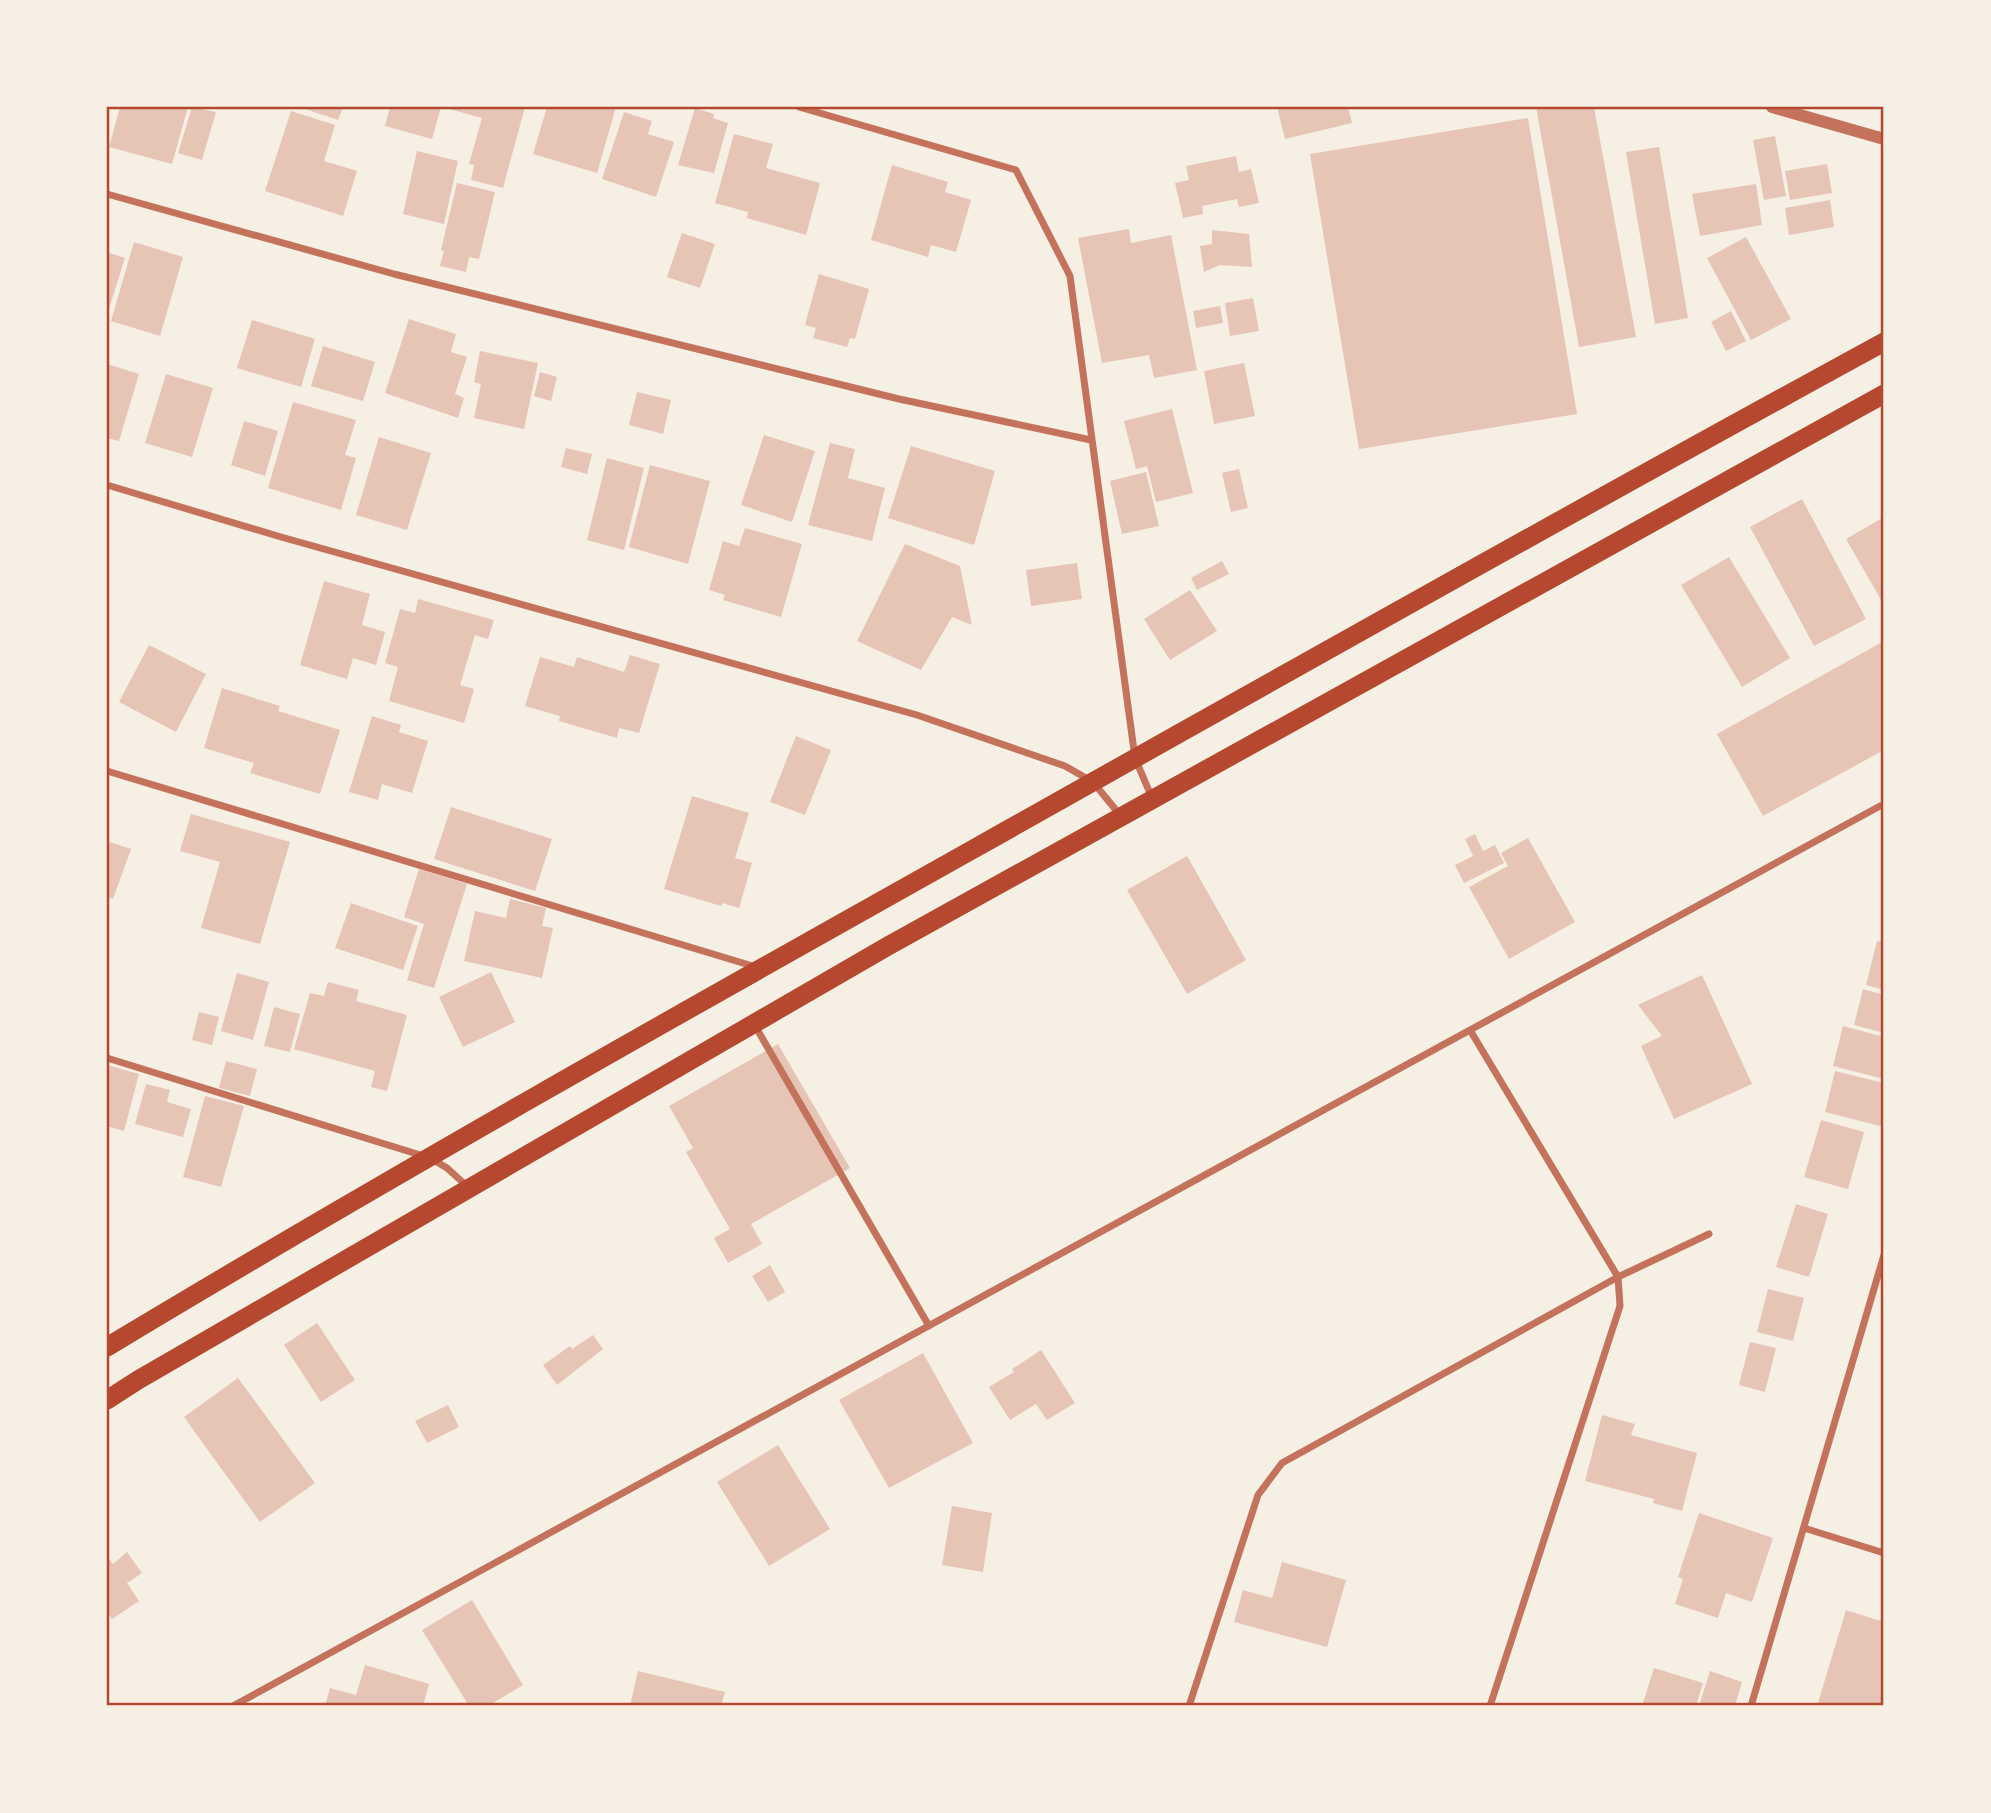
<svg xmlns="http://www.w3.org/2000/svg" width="1991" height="1813" viewBox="0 0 1991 1813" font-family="'PT Serif',serif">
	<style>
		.building { fill: #e6c5b7 }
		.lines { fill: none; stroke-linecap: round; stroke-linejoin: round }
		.minor { stroke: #c5725c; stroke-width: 7 }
		.tertiary { stroke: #c5725c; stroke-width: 12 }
		.trunk { stroke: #b5482f; stroke-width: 19 }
		.neatline { fill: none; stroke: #b5482f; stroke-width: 2.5 }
	</style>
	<rect width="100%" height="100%" fill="#f6efe4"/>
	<path class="building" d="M120,107H188L172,164L109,147Z
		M192,107L216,112L202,160L178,153Z
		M299,107H343L338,120Z
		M390,107H441L432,139L385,126Z
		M442,107H525L503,188L471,180L474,165L469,164L482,118Z
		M547,107H616L597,173L533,154Z
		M1277,107H1348L1352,123L1285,139Z
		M1536,107H1594L1636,337L1579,347Z
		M695,108L714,114L713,118L728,123L714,173L678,165Z
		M291,111L335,125L324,161L357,171L343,216L265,191Z
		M624,112L652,121L648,134L674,142L656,197L602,179Z
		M1528,118L1577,414L1359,449L1310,154Z
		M734,134L773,144L766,168L820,183L806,235L747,218L748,212L715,203Z
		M1775,136L1786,196L1764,200L1753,140Z
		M1659,147L1688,318L1655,324L1626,152Z
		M417,151L458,161L444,224L403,214Z
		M1236,156L1239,172L1251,169L1259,203L1239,207L1237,199L1202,206L1203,214L1183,218L1175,183L1189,180L1186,166Z
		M1827,164L1832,193L1790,200L1785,171Z
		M892,165L948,182L945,192L971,200L956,252L931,245L928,257L871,240Z
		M457,183L495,192L479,259L469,257L466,272L440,266L444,251L441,250Z
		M1756,184L1762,225L1700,236L1692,194Z
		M1830,200L1834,227L1789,235L1785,208Z
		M1129,229L1131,243L1171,235L1197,370L1154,378L1149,355L1102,363L1078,238Z
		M1212,230L1249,234L1252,267L1220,265L1204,272L1200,246L1212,244Z
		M682,233L715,244L700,288L667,277Z
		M1746,237L1791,319L1751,340L1707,258Z
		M134,242L183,257L160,336L111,321Z
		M107,252L125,258L107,315Z
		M819,274L869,289L855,339L850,338L847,347L813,338L816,328L805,325Z
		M1253,298L1259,331L1230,336L1225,303Z
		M1220,306L1223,323L1196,328L1193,311Z
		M1731,311L1746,341L1726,351L1711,322Z
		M409,319L456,334L451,352L467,357L455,394L464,398L458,418L385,393Z
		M252,320L315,339L301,387L237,368Z
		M323,346L375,362L363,401L311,386Z
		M480,351L538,363L524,429L474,418L481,384L474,382Z
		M1244,363L1255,416L1214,424L1204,371Z
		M107,364L139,374L119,441L107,438Z
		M540,372L557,377L551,401L534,396Z
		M166,374L213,388L192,457L145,443Z
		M637,392L671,400L663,434L629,425Z
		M293,402L356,420L345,455L356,458L341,510L268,488Z
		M1172,409L1193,493L1156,502L1147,466L1136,469L1124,421Z
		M244,421L278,431L265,476L231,465Z
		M764,435L815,451L792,522L741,505Z
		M379,437L431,453L407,530L356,515Z
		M830,443L855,449L848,478L885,488L872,541L808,525Z
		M911,446L995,471L974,545L888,518Z
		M566,448L592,454L587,474L561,467Z
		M607,458L644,468L624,550L587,540Z
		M650,465L710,481L688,564L629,547Z
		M1239,469L1248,508L1231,512L1222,473Z
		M1146,472L1159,526L1122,534L1110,481Z
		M1802,499L1866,619L1814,646L1750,527Z
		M1884,517V605L1846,539Z
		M745,528L802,544L781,617L723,600L725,595L709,590L723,541L739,546Z
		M905,544L960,566L972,625L952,617L921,670L857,641Z
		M1729,557L1790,658L1742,687L1681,585Z
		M1222,561L1229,574L1197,590L1191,578Z
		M1077,563L1082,599L1031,606L1026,570Z
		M324,581L370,594L362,625L385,632L376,665L353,658L347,679L300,665Z
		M1190,590L1217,631L1170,660L1144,619Z
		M418,599L494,620L488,639L475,635L460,685L474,689L464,723L389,701L398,667L385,663L400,609L415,613Z
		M1884,641V750L1763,816L1717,734Z
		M149,645L206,674L176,732L119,702Z
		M630,655L660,664L639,733L619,728L617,738L559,721L560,716L525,706L540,657L574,667L577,657L624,672Z
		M222,688L280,706L278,711L340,730L320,794L250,773L254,763L204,748Z
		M372,716L401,725L399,732L428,741L412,793L382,784L378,800L349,792Z
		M796,736L831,750L805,815L770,802Z
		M692,796L749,813L735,858L752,863L739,908L722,903L721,906L664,889Z
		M451,807L552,839L535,891L434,859Z
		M191,814L290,842L260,944L201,928L220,862L180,851Z
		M1475,834L1483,851L1495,845L1504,863L1464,883L1455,865L1473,856L1465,839Z
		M1528,838L1575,922L1509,959L1469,887L1508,866L1501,853Z
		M107,841L131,849L113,899L107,897Z
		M1187,856L1246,960L1187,994L1127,890Z
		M419,869L467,884L434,988L407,980L424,924L404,917Z
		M510,899L546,908L542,926L553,928L542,978L464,961L475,911L506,918Z
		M351,903L418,926L403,970L335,948Z
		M1877,941L1884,943V990L1866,985Z
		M491,972L515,1022L463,1047L439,997Z
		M237,973L269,982L253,1040L221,1031Z
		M1702,975L1752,1084L1674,1119L1641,1046L1662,1036L1638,1005Z
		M328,982L359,990L356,1001L407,1015L387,1091L371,1087L375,1071L294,1049L310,993L324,996Z
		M1863,989L1884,995V1033L1854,1025Z
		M274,1007L300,1014L290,1052L264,1046Z
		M199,1012L219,1017L212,1045L192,1040Z
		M1843,1026L1884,1037V1079L1833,1066Z
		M778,1044L850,1168L751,1224L762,1244L728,1263L714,1238L730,1229L686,1152L693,1148L669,1106Z
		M226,1061L257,1069L250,1096L219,1088Z
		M107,1065L139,1074L124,1131L107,1126Z
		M1835,1071L1884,1083V1127L1825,1112Z
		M146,1084L170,1090L167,1102L191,1109L183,1137L135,1124Z
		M205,1096L244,1106L221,1187L183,1177Z
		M1821,1120L1864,1132L1848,1189L1804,1177Z
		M1796,1204L1828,1214L1809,1277L1776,1267Z
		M770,1265L785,1292L768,1302L752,1276Z
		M1768,1289L1804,1298L1793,1341L1757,1332Z
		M317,1323L355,1380L321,1402L284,1345Z
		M593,1335L603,1349L557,1385L543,1365L570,1346L572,1349Z
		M1750,1342L1776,1348L1765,1392L1739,1385Z
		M1041,1350L1075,1403L1047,1420L1036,1404L1010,1420L989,1387L1014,1372L1012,1369Z
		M923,1353L973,1443L889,1488L839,1400Z
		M238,1378L315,1483L260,1522L184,1417Z
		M448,1405L459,1427L427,1443L415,1421Z
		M1602,1415L1635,1424L1631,1435L1697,1453L1682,1511L1653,1503L1654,1499L1585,1481Z
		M778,1445L830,1529L769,1566L717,1482Z
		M952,1506L992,1513L983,1572L942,1565Z
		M1699,1513L1773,1538L1752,1602L1726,1593L1718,1618L1675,1604L1683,1579L1678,1577Z
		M127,1552L142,1573L127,1583L139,1601L112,1619L107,1612V1556L113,1564Z
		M1282,1562L1346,1580L1327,1647L1234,1622L1243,1590L1272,1598Z
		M472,1600L523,1685L488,1706H469L422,1630Z
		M1846,1610L1884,1622V1706H1817Z
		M365,1665L429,1684L423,1706H325L330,1688L356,1695Z
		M1654,1668L1703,1683L1696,1706H1642Z
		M638,1671L725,1692L721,1706H630Z
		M1710,1671L1742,1682L1735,1706H1699Z"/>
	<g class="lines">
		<path class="minor" d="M799,107L1016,170L1070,276L1135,758L1152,798
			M107,194L394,274L899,399L1091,440
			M107,485L281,537L917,715L1065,766L1093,782L1120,815
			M107,771L756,967
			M754,1024L929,1326
			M1470,1030L1618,1277L1620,1306L1490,1706
			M107,1058L430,1158L447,1168L469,1188
			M1804,1528L1884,1553
			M233,1706L1880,806
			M1189,1706L1258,1495L1282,1463L1618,1277L1709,1234
			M1751,1706L1884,1255"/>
		<path class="tertiary" d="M1772,107L1884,139"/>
		<path class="trunk" d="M107,1347C391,1176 681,1013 970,851C1274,680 1578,509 1884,342
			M107,1400L138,1380L888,946L1884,394"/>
	</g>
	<rect width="1991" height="1813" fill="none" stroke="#f6efe4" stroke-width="217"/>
	<rect x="108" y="108" width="1774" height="1596" class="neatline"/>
</svg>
